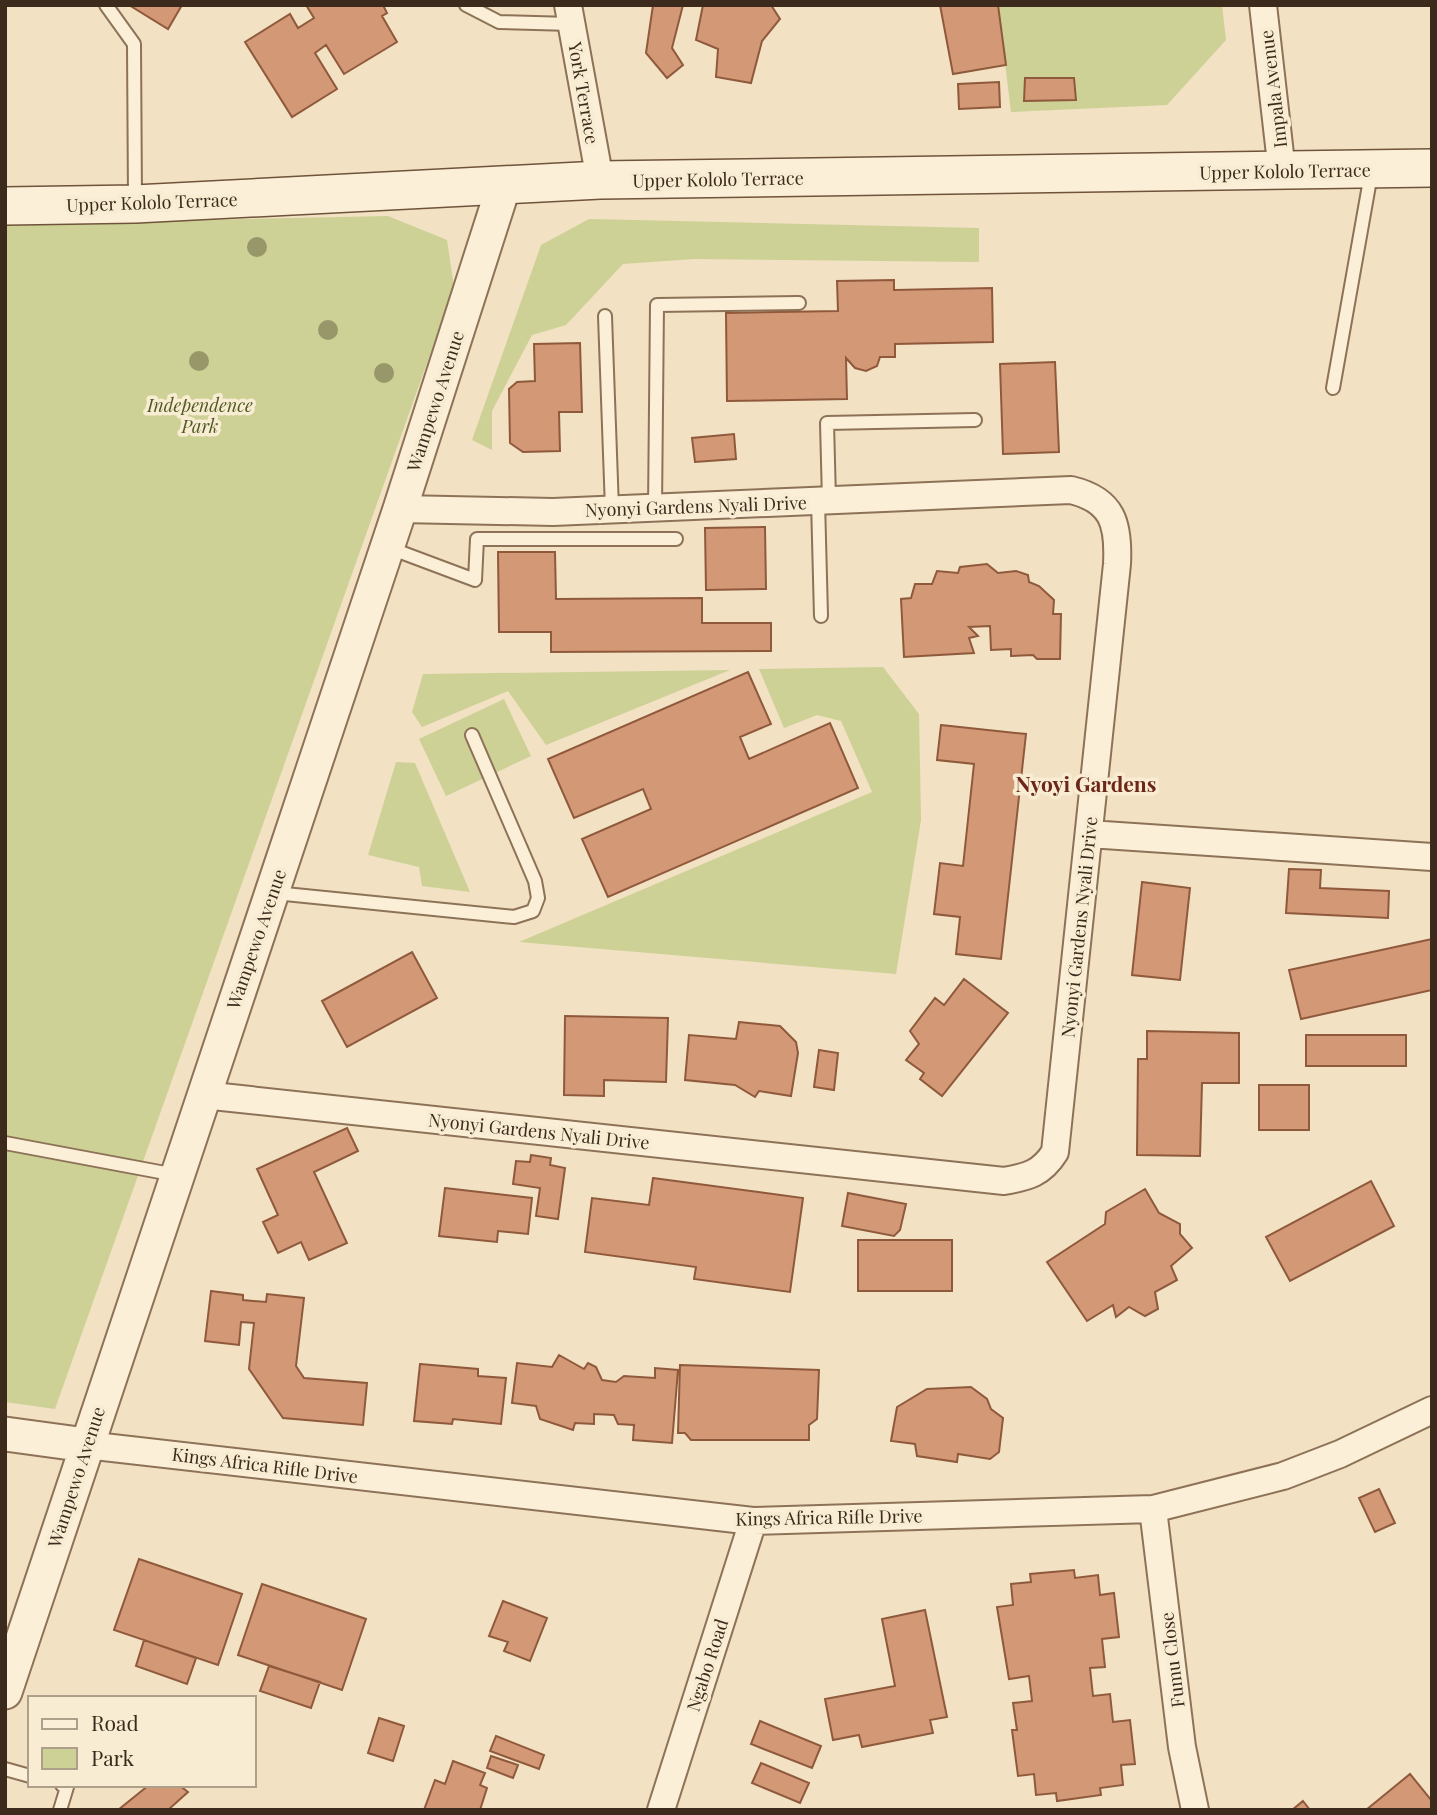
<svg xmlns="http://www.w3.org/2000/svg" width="1437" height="1815" viewBox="0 0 1437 1815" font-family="'Playfair Display',serif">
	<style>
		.green { fill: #cdd196 }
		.building { fill: #d39876; stroke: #8f593c; stroke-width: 2 }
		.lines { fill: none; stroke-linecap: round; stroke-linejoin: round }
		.service-casing { stroke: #8d7258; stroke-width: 16 }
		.minor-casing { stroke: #8d7258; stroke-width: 30 }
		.tertiary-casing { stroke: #8d7258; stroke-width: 37 }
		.secondary-casing { stroke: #6f533b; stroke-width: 40 }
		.service { stroke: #fbefd7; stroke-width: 12 }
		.minor { stroke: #fbefd7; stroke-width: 26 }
		.tertiary { stroke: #fbefd7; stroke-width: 33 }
		.secondary { stroke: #fbefd7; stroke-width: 37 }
		.tree { fill: #98976a }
		.labels { text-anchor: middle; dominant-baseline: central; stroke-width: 7; stroke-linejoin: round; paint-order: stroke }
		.street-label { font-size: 18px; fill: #3c2b1d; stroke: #f8ecd3 }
		.park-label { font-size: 18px; font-style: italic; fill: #4f5a22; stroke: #f8ecd3 }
		.quarter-label { font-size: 21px; font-weight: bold; fill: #6c2719; stroke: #f8ecd3 }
	</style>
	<rect width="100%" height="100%" fill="#f2e1c3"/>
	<path class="green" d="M998,5H1222L1226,40L1167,105L1011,112Z
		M388,216L447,240L454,287L55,1409L5,1402V224Z
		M589,219L979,228V262L694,259L623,264L566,325L532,335L492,411V450L472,440L541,245Z
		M883,667L919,714L921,820L896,974L519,942L872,792L841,721L817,715L784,728L759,669Z
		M730,670L546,745L508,691L422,727L412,712L423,674Z
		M504,699L531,756L446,796L419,739Z
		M396,762L415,763L470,892L422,886L419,867L368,855Z"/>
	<path class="building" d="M129,5H182L168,29Z
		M306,5H383L387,13L382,16L397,42L344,74L326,45L315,53L337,89L292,117L245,42L290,14L298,28L314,18Z
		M653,5H683L672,48L683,65L667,78L646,53Z
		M703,5H771L780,19L762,41L751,83L716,77L718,49L696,40Z
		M940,5H998L1006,65L953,74Z
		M1025,78H1074L1076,100L1024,101Z
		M999,82L1000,107L959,109L958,84Z
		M894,280V290L992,288L993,342L895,344V357H880L877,366L866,371L855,368L846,358L847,399L727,401L726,313L838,311L837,281Z
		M580,343L582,412H559L560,451L523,452L510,443L509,389L517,382L535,381L534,344Z
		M1055,362L1059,452L1003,454L1000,364Z
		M734,434L736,459L695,462L692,438Z
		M765,527L766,589L706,590L705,528Z
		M498,552H555L556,599L702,598V623H771V651L551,652V632H499Z
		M987,564L998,573L1016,571L1028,575L1029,582L1039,586L1054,600L1053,614H1061L1060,659H1037L1033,655L1011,656V649L991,650L990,626L969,627L978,636L969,638L974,653L904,657L901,599L911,598L915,584H932L937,571L958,573L960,567Z
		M748,672L771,724L740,737L749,759L830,723L858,788L608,897L582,839L651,809L643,789L574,818L548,759Z
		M941,725L1026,734L1001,959L956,954L960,917L934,914L940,863L963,866L974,764L937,760Z
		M1289,869L1321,870L1320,888L1389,891L1388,918L1286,913Z
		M1142,882L1190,888L1180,980L1132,975Z
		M1432,939V990L1301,1019L1289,970Z
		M412,952L437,998L347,1047L322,1001Z
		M964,979L1008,1013L942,1096L920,1079L924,1073L906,1060L919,1044L910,1031L935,998L944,1005Z
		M565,1016L668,1018L666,1082L604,1080V1096L564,1095Z
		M739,1022L780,1026L796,1042L798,1053L791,1096L759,1091L755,1097L735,1085L685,1080L689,1035L736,1039Z
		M1147,1031L1239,1033V1083H1202L1200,1156L1137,1155L1138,1059H1147Z
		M1306,1035H1406V1066H1306Z
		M819,1050L838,1053L834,1090L814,1087Z
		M1259,1085H1309V1130H1259Z
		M347,1128L358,1151L314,1172L347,1243L309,1260L301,1242L278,1253L263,1222L278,1215L257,1169Z
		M531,1155L551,1158L550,1165L565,1168L558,1219L536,1216L540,1188L513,1184L516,1161L530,1162Z
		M653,1178L803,1198L790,1292L694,1279L696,1267L585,1252L592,1198L649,1205Z
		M1371,1181L1394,1226L1290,1281L1266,1237Z
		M445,1188L532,1198L528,1234L498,1231L497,1242L439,1236Z
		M1145,1189L1159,1213L1180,1224V1234L1192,1248L1171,1266L1177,1280L1155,1292L1158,1309L1145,1316L1129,1307L1116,1317L1113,1305L1087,1321L1047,1262L1105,1224L1106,1212Z
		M848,1193L906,1204L900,1230L894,1236L842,1226Z
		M858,1240H952V1291H858Z
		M211,1291L243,1295V1300L266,1302L267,1294L304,1298L296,1366L304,1378L367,1383L363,1425L283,1418L249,1369L254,1323L241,1322L239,1345L205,1341Z
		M559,1355L584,1369L588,1363L596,1367L602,1380L616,1382L624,1376L655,1378V1368L678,1370L672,1443L633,1440L634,1425L618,1424L614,1415L594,1414V1424L575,1423L573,1430L540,1419L536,1406L512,1403L517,1363L552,1367Z
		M420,1364L478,1369V1376L506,1378L501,1424L453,1419L452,1424L414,1421Z
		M680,1365L819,1370L817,1419L809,1425V1440H691L685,1433H678Z
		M971,1387L987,1399L991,1409L1003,1418L999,1452L990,1459L958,1454L957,1462L917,1456L915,1444L891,1441L897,1407L927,1389Z
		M1379,1489L1395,1523L1375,1532L1359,1498Z
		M139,1559L242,1594L218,1665L114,1630Z
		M1074,1570L1075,1578L1098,1575L1100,1595L1114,1593L1119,1637L1102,1639L1105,1667L1090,1668L1093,1696L1110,1694L1113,1722L1130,1720L1135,1764L1121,1765L1123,1785L1100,1788L1101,1795L1057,1801L1056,1793L1036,1795L1034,1774L1018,1776L1012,1730H1017L1013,1703L1032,1701L1029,1676L1009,1679L997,1607L1013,1605L1011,1584L1031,1582L1030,1574Z
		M262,1584L366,1619L342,1690L238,1655Z
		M503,1601L547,1618L530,1661L504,1651L508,1642L489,1636Z
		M925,1610L947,1717L930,1720L933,1733L862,1747L859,1735L833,1740L825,1699L895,1686L882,1619Z
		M144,1640L196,1658L187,1684L136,1666Z
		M269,1666L320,1682L311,1708L260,1691Z
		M379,1718L404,1726L393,1761L368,1753Z
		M760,1721L821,1746L812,1768L751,1744Z
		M496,1736L544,1755L539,1769L490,1751Z
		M491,1756L518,1765L513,1778L487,1768Z
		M453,1761L485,1773L480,1785L487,1788L480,1810H424L435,1780L445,1784Z
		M761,1763L809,1783L800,1803L752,1783Z
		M1410,1774L1432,1801V1810H1366Z
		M149,1785H179L188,1792L168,1810H118Z
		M1303,1801L1310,1810H1292Z"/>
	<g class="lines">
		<g class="service-casing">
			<path id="service" d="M106,5L134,44L135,200
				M466,5L499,22L571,24
				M605,316L612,509
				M1333,388L1371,174
				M829,500L827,423L975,420
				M818,501L821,616
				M655,508L657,305L799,303
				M387,547L475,580L477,539H676
				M275,893L514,917L533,911L538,898L535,881L472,735
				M5,1143L176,1175
				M5,1769L30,1776
				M60,1810L67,1787L62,1785"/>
		</g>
		<g class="minor-casing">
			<path id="minor" d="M568,5L600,180
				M1263,5L1282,172
				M1089,834L1432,857
				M203,1095L1004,1181C1028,1177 1042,1173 1055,1152L1117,564C1119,524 1113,500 1071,490L553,512L400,509
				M86,1445L753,1521L1153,1509L1283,1476L1340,1454L1432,1410
				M1153,1509L1182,1747L1195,1810
				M661,1810L753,1521"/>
		</g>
		<g class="tertiary-casing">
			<path id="tertiary" d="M5,1434L86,1445
				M5,1692L400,509L504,185"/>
		</g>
		<g class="secondary-casing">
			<path id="secondary" d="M5,206L135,204L600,180L1432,168"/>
		</g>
		<use href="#service" class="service"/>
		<use href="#minor" class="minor"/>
		<use href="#tertiary" class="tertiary"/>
		<use href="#secondary" class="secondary"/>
	</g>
	<g class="tree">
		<circle cx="257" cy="247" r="10"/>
		<circle cx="328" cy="330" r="10"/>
		<circle cx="199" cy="361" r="10"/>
		<circle cx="384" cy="373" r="10"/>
	</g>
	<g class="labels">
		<g class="street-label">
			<text transform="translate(1273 89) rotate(-97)">Impala Avenue</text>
			<text transform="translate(584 93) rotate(80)">York Terrace</text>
			<text transform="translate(1285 171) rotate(-1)">Upper Kololo Terrace</text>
			<text transform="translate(718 179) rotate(-1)">Upper Kololo Terrace</text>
			<text transform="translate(152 202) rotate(-2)">Upper Kololo Terrace</text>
			<text transform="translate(435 401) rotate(-72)">Wampewo Avenue</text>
			<text transform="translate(696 506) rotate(-2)">Nyonyi Gardens Nyali Drive</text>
			<text transform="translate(1079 927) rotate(-84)">Nyonyi Gardens Nyali Drive</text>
			<text transform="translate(256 939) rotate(-71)">Wampewo Avenue</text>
			<text transform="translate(539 1131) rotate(6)">Nyonyi Gardens Nyali Drive</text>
			<text transform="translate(265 1465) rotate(7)">Kings Africa Rifle Drive</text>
			<text transform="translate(76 1477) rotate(-72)">Wampewo Avenue</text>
			<text transform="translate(829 1517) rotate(-1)">Kings Africa Rifle Drive</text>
			<text transform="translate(1172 1660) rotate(-97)">Fumu Close</text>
			<text transform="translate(707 1665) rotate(-72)">Ngabo Road</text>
		</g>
		<g class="park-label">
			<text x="200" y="405">Independence<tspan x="200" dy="21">Park</tspan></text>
		</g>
		<g class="quarter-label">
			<text x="1086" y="783">Nyoyi Gardens</text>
		</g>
	</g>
	<rect width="1437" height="1815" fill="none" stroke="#3c2b1d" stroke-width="14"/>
	<rect x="28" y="1696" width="228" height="91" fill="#f8ecd3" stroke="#ad9f8a" stroke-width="2"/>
	<rect x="42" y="1719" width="35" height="10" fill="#fbefd7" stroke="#ad9f8a" stroke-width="2"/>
	<text x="91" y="1731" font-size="21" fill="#3c2b1d">Road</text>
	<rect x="42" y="1748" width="35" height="21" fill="#cdd196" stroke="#ad9f8a" stroke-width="2"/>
	<text x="91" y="1766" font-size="21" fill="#3c2b1d">Park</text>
</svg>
